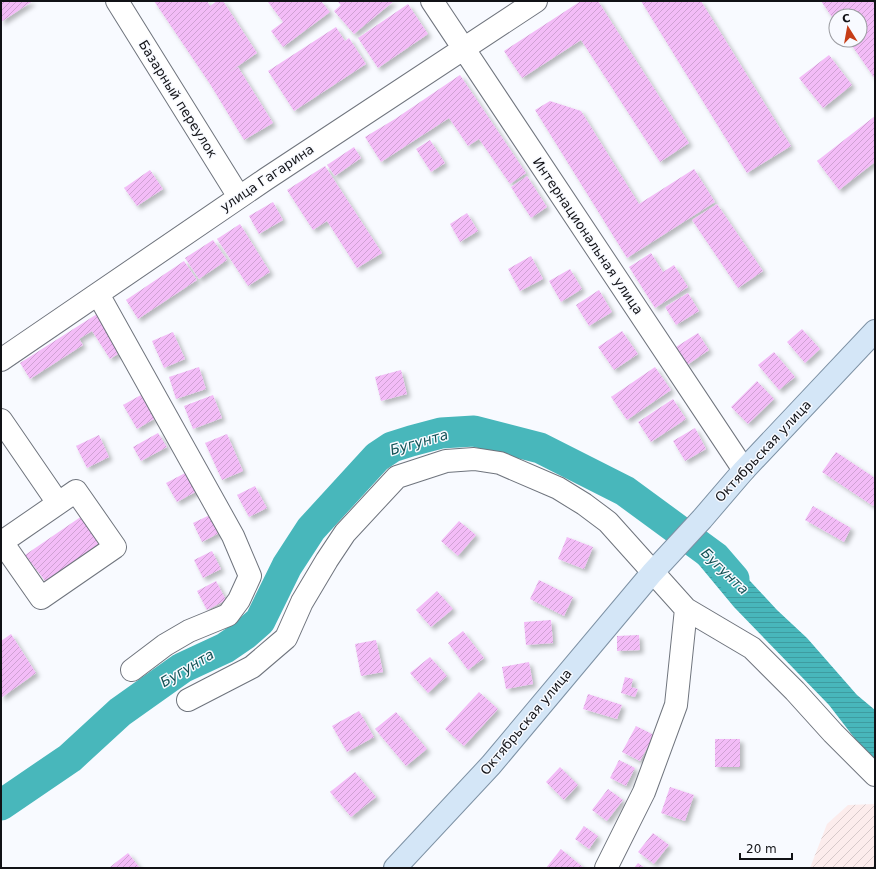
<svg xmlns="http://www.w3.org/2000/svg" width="876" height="869" viewBox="0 0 876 869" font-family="'DejaVu Sans',sans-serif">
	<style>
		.industrial { fill: url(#industrial-furrows) }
		.water { fill: url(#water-rules) }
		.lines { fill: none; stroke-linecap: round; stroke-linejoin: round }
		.river { stroke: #48b7bb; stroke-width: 31 }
		.building { fill: url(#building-hatch); filter: url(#shadow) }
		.minor-casing { stroke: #6f747d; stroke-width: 24 }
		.major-casing { stroke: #7d91a4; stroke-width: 24 }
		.minor { stroke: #fff; stroke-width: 22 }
		.major { stroke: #d4e6f7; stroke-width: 22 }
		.labels { text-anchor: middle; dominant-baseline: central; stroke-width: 3; stroke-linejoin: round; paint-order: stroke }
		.street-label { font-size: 13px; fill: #111216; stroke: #f8faff }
		.water-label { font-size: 14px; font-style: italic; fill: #135356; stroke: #f8faff }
	</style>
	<defs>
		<pattern id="industrial-furrows" width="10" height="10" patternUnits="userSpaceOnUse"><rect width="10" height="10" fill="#fcecec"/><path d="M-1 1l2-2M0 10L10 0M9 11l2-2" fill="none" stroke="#d7c9ca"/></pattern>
		<pattern id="water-rules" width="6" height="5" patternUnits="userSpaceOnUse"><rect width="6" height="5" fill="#48b7bb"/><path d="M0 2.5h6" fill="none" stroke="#3e9ca0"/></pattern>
		<pattern id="building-hatch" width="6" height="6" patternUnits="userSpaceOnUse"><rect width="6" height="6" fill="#f3bcf7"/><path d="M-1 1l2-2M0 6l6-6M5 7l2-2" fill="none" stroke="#cfa1d3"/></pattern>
		<filter id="shadow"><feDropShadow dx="3.5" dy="3.5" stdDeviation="2" flood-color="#0004"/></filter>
	</defs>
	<rect width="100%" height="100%" fill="#f8faff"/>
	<path class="industrial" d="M875,804V868H810L827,824L848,805Z"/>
	<path class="water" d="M712,540L777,610L807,638L857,695L875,710V761L866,753L829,705L734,607L695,560Z"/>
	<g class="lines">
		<path class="river" d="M1,805L70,758L120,712L182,668L225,648L244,635L260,621L287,566L311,529L377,457L392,447L411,441L441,433L474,431L540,448L625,491L715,557L734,579"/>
	</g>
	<path class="building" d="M1,1H33L1,22Z
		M154,1H207L210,6L217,1H223L257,53L228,73L238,67L273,123L244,140L210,84Z
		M270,1H321L330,12L283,47L271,31L283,22L268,2Z
		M339,1H394L354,34L334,11L341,5L338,2Z
		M581,1H598L689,143L660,162L581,40L522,78L504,51Z
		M641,1H701L791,146L747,173Z
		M821,1H875V79L848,40H860V16H836V23Z
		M408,4L428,34L378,68L358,38Z
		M336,27L345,41L349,38L366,64L294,111L268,71Z
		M829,55L852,85L823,108L799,78Z
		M460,75L526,173L510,184L479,139L468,146L449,118L381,162L365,137L395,119Z
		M550,101L581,111L639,204L694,169L715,202L627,258L535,110Z
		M875,116V162L839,190L817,161Z
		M430,140L445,163L431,172L416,149Z
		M354,147L361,158L335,176L327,165Z
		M325,166L382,253L357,268L327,221L313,230L287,190Z
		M150,170L163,189L137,206L124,188Z
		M527,176L547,207L531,218L511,187Z
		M273,202L283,220L259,234L249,216Z
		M717,204L763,271L738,288L692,220Z
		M467,213L478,231L460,242L450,224Z
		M240,224L270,272L248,286L217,239Z
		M213,240L227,260L199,279L185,258Z
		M651,253L663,272L674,265L688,287L655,308L629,267Z
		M531,256L543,279L520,291L508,269Z
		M184,261L197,280L138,319L126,300Z
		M570,269L582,289L561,302L549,281Z
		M599,290L612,312L589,326L576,305Z
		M688,293L699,311L676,325L665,307Z
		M97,314L121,352L110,359L92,331L79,339L83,345L30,379L20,363Z
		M802,329L820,349L805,363L787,342Z
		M622,331L638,354L614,370L598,347Z
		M173,332L185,359L164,368L152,341Z
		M698,333L709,350L687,365L676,347Z
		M774,352L795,377L779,390L758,365Z
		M199,367L206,389L176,399L169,377Z
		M655,367L671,390L627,420L611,397Z
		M401,370L407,394L381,401L375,377Z
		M757,381L774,399L748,424L731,407Z
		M141,395L154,419L137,429L123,405Z
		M213,395L222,418L193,429L184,406Z
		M673,399L686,419L651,442L638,422Z
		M695,428L706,449L685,461L673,441Z
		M158,433L167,447L141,461L133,447Z
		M227,434L243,471L222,480L205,443Z
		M99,435L109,457L87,468L76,446Z
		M836,452L875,478V502L873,506L822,472Z
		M189,471L199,490L177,502L166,483Z
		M255,486L267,508L249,517L237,495Z
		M813,506L851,528L844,542L805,520Z
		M212,514L221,532L202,542L193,523Z
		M82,516L101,542L46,582L25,555Z
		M459,521L476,535L458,556L441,541Z
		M567,537L593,547L584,569L558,559Z
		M212,551L221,569L203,578L194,560Z
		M539,580L573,597L564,616L530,599Z
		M216,581L226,600L207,610L197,591Z
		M437,591L453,609L431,627L416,610Z
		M551,620L553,643L526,645L524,622Z
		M463,631L484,658L468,670L448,643Z
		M11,634L36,673L1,698V641Z
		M639,635L640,650L617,651V636Z
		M376,640L383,672L361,676L355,644Z
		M430,657L447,676L428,693L410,673Z
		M529,662L533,684L506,689L502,667Z
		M625,677L633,679L631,687L638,689L635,697L621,693Z
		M479,692L498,709L464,746L445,729Z
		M588,694L622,705L617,719L583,709Z
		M359,711L374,737L347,752L332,726Z
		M396,712L427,749L406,766L375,729Z
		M636,726L654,735L640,761L622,752Z
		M715,739H740V767H715Z
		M619,760L635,768L626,786L610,778Z
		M560,767L578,785L564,800L546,782Z
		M355,772L376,797L351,817L330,792Z
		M670,787L694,795L685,821L661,813Z
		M608,789L623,800L607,821L592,810Z
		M584,826L598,836L589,849L575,839Z
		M653,833L669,845L654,864L638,852Z
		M561,849L584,868H546Z
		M128,853L140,868H111L110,867Z
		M638,863L645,868H634Z"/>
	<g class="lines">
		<g class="minor-casing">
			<path id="minor" d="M117,1L239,197
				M432,1L744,470
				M98,294L233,536L250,576L239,600L228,615L189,631L165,645L132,670
				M1,360L266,179L536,1
				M1,420L58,503
				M76,491L115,547L41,598L2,542Z
				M188,700L252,667L286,638L302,602L327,560L345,533L397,477L446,461L474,459L500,463L558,488L584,504L608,522L686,609L752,648L795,691L833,733L875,775
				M606,868L644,792L676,705L686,609"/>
		</g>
		<g class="major-casing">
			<path id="major" d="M395,868L491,765L652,573L702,519L744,470L875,331"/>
		</g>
		<use href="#minor" class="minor"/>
		<use href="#major" class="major"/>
	</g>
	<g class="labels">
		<g class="street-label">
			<text transform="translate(178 99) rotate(58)">Базарный переулок</text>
			<text transform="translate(267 178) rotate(-34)">улица Гагарина</text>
			<text transform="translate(588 236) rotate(56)">Интернациональная улица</text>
			<text transform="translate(763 451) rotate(-47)">Октябрьская улица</text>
			<text transform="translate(526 722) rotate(-50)">Октябрьская улица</text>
		</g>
		<g class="water-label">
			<text transform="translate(419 442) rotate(-16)">Бугунта</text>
			<text transform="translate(725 571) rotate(44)">Бугунта</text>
			<text transform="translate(187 668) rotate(-31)">Бугунта</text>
		</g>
	</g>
	<rect width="876" height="869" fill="none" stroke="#111216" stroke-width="4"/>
	<g transform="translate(848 28) rotate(349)"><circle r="19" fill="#f8faff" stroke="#9c9da2"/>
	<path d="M0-3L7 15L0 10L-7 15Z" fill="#c63d17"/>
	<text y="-6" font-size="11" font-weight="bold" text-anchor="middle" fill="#111216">С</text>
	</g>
	<path d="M740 853v6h52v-6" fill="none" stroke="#111216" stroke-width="2"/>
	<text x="746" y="853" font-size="12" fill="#111216" stroke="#f8faff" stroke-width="3" paint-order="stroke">20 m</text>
</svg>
